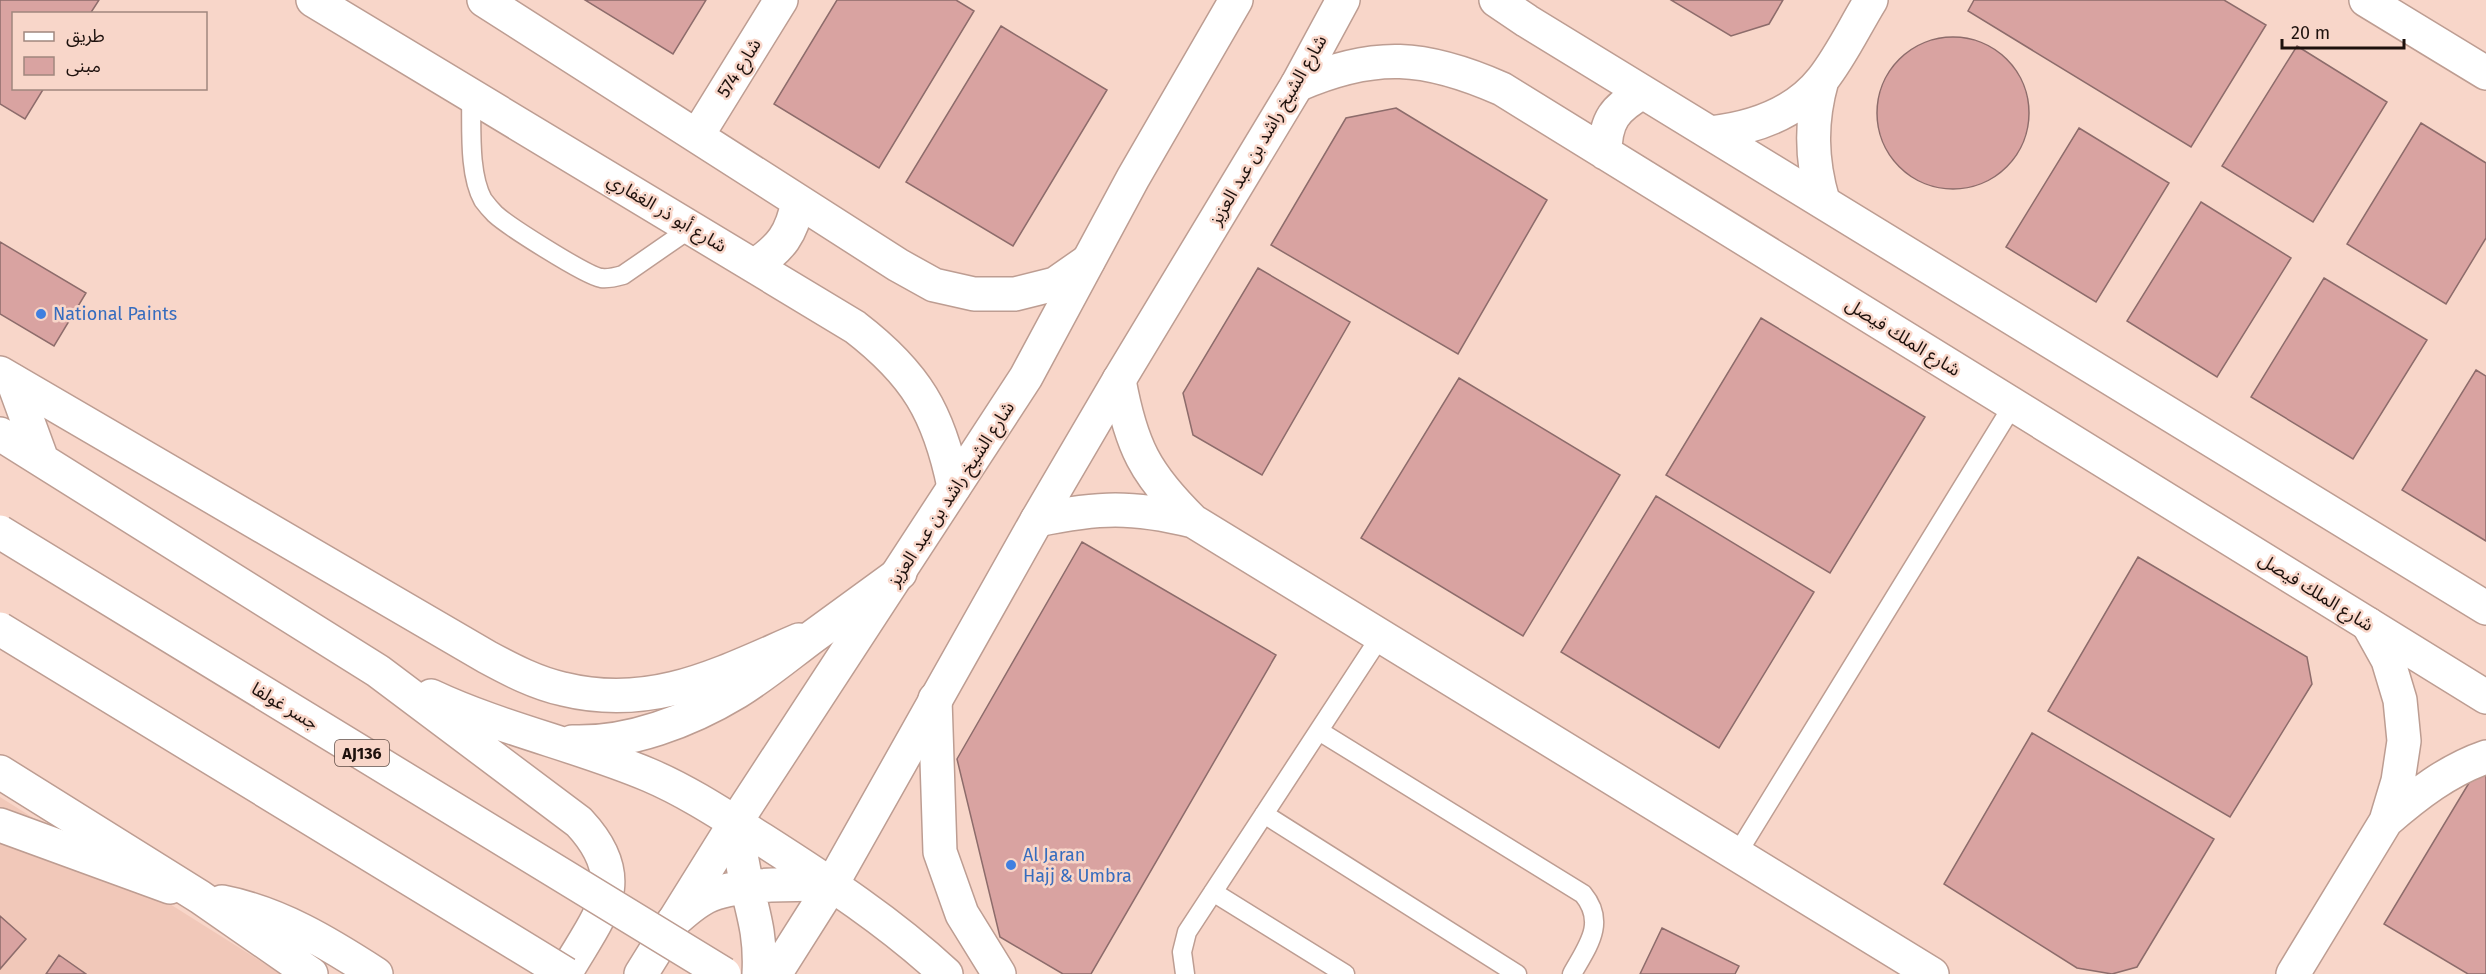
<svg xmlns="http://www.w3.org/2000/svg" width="2486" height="974" viewBox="0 0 2486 974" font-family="'Fira Sans','Noto Sans Arabic',sans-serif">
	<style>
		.built { fill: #f1c8b9 }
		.building { fill: #d9a3a1; stroke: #8d6c6b; stroke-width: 1.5 }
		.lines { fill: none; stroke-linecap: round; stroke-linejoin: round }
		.service-casing { stroke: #bd9d92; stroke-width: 21 }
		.minor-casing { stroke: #bd9d92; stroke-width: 36 }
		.tertiary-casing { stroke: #bd9d92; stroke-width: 36 }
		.secondary-casing { stroke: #bd9d92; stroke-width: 36 }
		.primary-casing { stroke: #bd9d92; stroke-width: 36 }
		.service { stroke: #fff; stroke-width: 18 }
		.minor { stroke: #fff; stroke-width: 33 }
		.tertiary { stroke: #fff; stroke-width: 33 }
		.secondary { stroke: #fff; stroke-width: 33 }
		.primary { stroke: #fff; stroke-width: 33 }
		.primary-bridge-casing { stroke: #bd9d92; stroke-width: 36; stroke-linecap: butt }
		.primary-bridge { stroke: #fff; stroke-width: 33 }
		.shop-dot { fill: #3f7fe0; stroke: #f8d6c9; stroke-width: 2 }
		.labels { text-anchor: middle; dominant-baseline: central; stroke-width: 5; stroke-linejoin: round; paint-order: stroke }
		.shield { fill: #f8d6c9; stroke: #5f4c45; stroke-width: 1.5 }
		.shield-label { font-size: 16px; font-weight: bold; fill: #1d110d }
		.street-label { font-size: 18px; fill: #1d110d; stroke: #f8d6c9 }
		.shop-label { font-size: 18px; fill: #366cbe; stroke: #f8d6c9; text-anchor: start }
	</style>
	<rect width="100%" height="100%" fill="#f8d6c9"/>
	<path class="built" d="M0,797L281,974H0Z"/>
	<path class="building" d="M0,0H99L90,14H14V88H44L25,119L0,104Z
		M585,0H706L673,54Z
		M837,0H956L974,11L879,168L774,104Z
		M1671,0H1783L1769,24L1731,36Z
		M1974,0H2224L2266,25L2191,147L1968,11Z
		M1001,26L1107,90L1013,246L906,182Z
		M1877 113a76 76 0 1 1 152 0a76 76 0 1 1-152 0Z
		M2297,46L2387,102L2313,222L2222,166Z
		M1396,108L1547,200L1458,354L1271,245L1346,118Z
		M2421,123L2486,163V238L2446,304L2347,244Z
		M2079,128L2169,183L2096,302L2006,247Z
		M2201,202L2291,258L2217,377L2127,321Z
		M0,242L86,293L54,346L0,314Z
		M1258,268L1350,322L1262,475L1193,435L1183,393Z
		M2324,278L2427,340L2353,459L2251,397Z
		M1761,318L1925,417L1830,573L1666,475Z
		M2476,370L2486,376V541L2402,490Z
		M1459,378L1620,475L1523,636L1361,538Z
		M1656,496L1814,592L1719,748L1561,652Z
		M1082,542L1276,655L1091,974H1063L1000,937L957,759Z
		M2138,557L2307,657L2312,684L2230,817L2048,711Z
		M2032,733L2214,839L2137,967L2112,974L2077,968L1944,884Z
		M2481,763L2486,765V974H2468L2384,924Z
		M0,916L26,939L0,969Z
		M1662,928L1739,966L1735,974H1640Z
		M59,955L86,974H46Z"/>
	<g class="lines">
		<g class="service-casing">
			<path id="service" d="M471,95C472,125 468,173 483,200C486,204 491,210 495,214C508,226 585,275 601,278C609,279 616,277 623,275L691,228
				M1319,731L1583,894C1607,923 1587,947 1572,974
				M1264,814L1517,974
				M1737,854L2013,405
				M1213,892L1345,974
				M1185,974L1182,952L1187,932L1380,637"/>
		</g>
		<g class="minor-casing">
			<path id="minor" d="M313,0L855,327C916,374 939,413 954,487
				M484,0L898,265L934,285L974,294H1015L1055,284L1088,261
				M2366,0L2486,73
				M1822,80C1810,122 1811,160 1823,201
				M1711,133C1753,128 1795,114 1822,80C1841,56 1855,26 1871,0
				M697,136L781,0
				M754,266C781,248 792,234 798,201
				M0,373L487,657C511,670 536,683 563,689C652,711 720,674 799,640
				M1119,380C1131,446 1145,474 1193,521L1932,974
				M1037,520C1099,507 1132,506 1193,521
				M2386,821C2416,795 2448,770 2486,757
				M0,825L170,887
				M2293,974L2386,821L2398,781L2404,741L2400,700L2388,660L2368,624"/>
		</g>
		<g class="tertiary-casing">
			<path id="tertiary" d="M1496,0L1527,21L2486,608
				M1297,85C1375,51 1425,55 1502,89L2486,697
				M1605,153C1605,120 1615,108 1643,92"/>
		</g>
		<g class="secondary-casing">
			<path id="secondary" d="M641,974L735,823L1026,377L1133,178L1236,0
				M775,974L832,884L1037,520L1119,380L1297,85L1343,0"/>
		</g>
		<g class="primary-casing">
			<path id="primary" d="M13,381L42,460
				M0,434L378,671L579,822C635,882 598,916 565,974
				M431,696C501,729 578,745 649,775C689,792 726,817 763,840C827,881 890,922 946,974
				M935,699L940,852L962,914L999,974
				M572,742C629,744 689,721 737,692C763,676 787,656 811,638C841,616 871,594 900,573
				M0,772L200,897L311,974
				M735,823C739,844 743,866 747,887C755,919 761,940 759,974
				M222,902C279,913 328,943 376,974
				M673,922C683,913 694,903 706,897C737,882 798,885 832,884"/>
		</g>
		<use href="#service" class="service"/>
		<use href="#minor" class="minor"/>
		<use href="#tertiary" class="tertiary"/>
		<use href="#secondary" class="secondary"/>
		<use href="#primary" class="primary"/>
		<g class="primary-bridge-casing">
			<path id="primary-bridge" d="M0,532L724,974
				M0,629L566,974"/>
		</g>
		<use href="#primary-bridge" class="primary-bridge"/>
	</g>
	<g class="shop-dot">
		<circle cx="41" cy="314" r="6"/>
		<circle cx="1011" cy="865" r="6"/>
	</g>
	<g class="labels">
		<rect class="shield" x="335" y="740" width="54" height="26" rx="4.5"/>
		<g class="shield-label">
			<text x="362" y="753">AJ136</text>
		</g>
		<g class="street-label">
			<text transform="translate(739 68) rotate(-58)">شارع 574</text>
			<text transform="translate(1268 130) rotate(-60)">شارع الشيخ راشد بن عبد العزيز</text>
			<text transform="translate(667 213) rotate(31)">شارع أبو ذر الغفاري</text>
			<text transform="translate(1903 337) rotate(32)">شارع الملك فيصل</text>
			<text transform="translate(951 494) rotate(-57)">شارع الشيخ راشد بن عبد العزيز</text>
			<text transform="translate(2316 592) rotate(32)">شارع الملك فيصل</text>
			<text transform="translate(285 706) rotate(31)">جسر غولفا</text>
		</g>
		<g class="shop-label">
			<text x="53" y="314">National Paints</text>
			<text x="1023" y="855">Al Jaran<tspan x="1023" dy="21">Hajj &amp; Umbra</tspan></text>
		</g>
	</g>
	<rect x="12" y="12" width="195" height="78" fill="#f8d6c9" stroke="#a0877e" stroke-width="1.5"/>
	<rect x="24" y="32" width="30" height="9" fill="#ffffff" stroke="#a0877e" stroke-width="1.5"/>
	<text x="66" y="42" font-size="18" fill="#1d110d">طريق</text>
	<rect x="24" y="57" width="30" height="18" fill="#d9a3a1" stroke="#a0877e" stroke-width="1.5"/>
	<text x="66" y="72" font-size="18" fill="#1d110d">مبنى</text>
	<path d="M2282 39v9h122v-9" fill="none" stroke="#1d110d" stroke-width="3"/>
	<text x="2291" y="39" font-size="18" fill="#1d110d" stroke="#f8d6c9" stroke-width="4.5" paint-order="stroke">20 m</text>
</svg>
